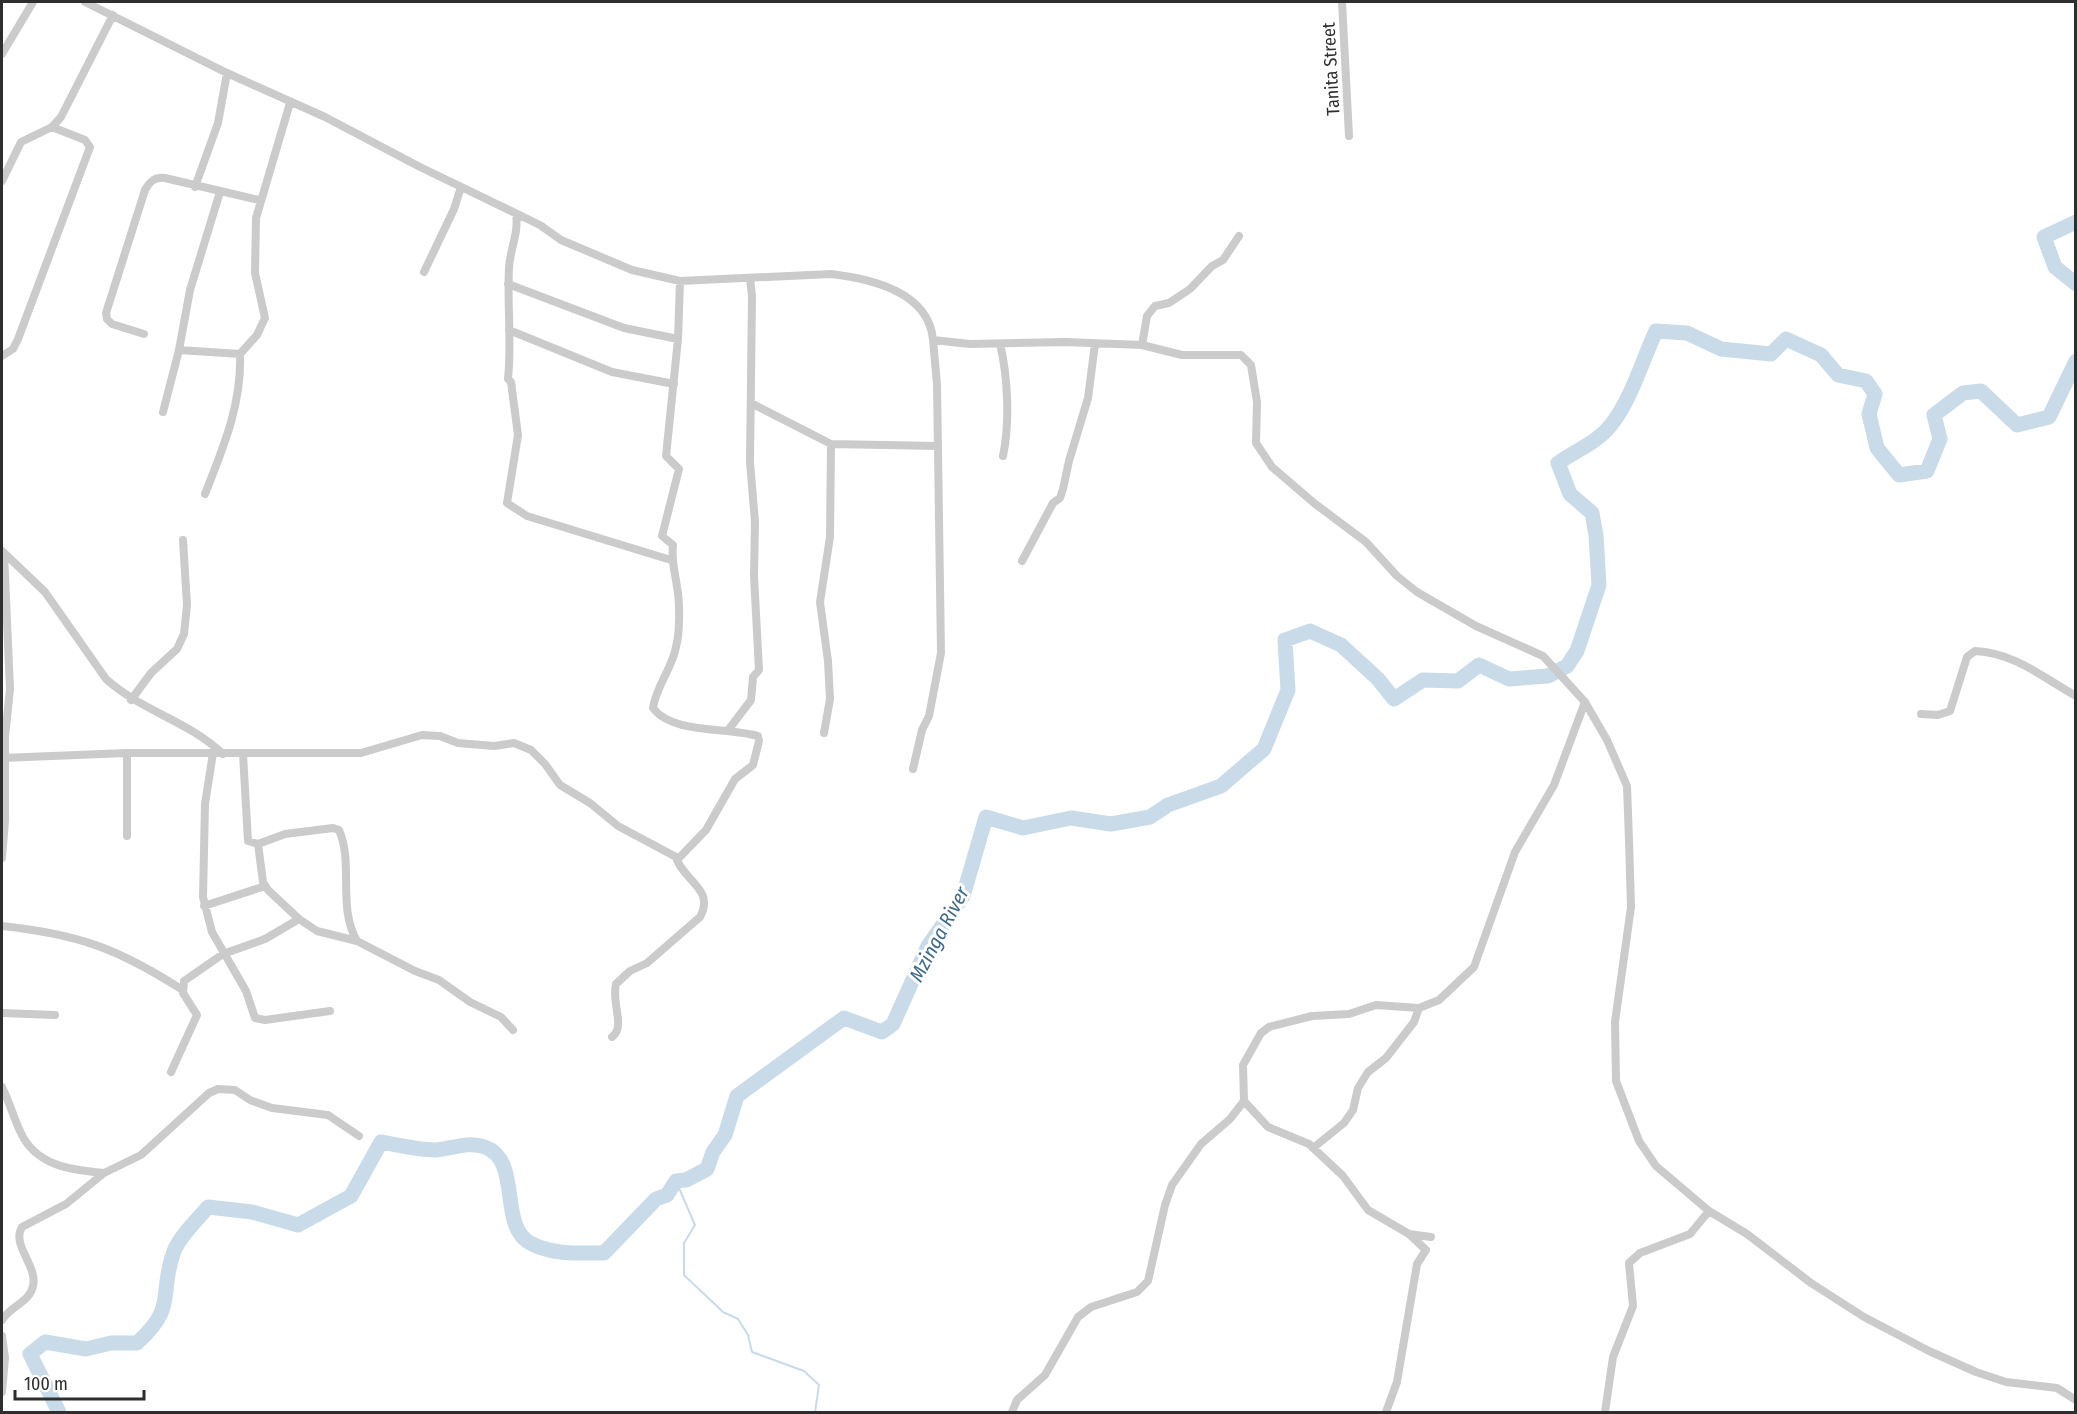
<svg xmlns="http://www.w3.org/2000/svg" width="2077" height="1414" viewBox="0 0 2077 1414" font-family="'Fira Sans Condensed',sans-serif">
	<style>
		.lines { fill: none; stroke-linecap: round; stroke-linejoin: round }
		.stream { stroke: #c9dbe9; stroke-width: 2 }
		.river { stroke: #c9dbe9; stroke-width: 15 }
		.street { stroke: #cbcbcb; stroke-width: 8 }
		.labels { text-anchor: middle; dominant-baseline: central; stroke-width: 6; stroke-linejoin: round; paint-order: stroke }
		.street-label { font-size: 18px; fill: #2e2e2e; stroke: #fff }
		.water-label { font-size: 20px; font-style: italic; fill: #416b8a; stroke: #fff }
	</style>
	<rect width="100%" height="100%" fill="#fff"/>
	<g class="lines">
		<path class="stream" d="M676,1181L695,1225L684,1243V1275L723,1312L738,1319L748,1335L752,1352L804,1371L819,1385L815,1412"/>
		<path class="river" d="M2076,222L2044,237L2055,267L2076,284
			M59,1412L30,1354L45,1342L86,1349L111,1343H137C178,1306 158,1295 174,1251C180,1236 197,1220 208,1207L252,1212L298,1225L351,1196L381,1142C398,1145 418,1150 435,1150C452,1149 467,1141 485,1147C523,1161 497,1228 532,1244C554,1255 580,1253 604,1253L656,1199L667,1195L676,1181L686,1180L707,1169L713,1152L725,1135L737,1096L844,1018L882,1032L893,1024L928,946L963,896L986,817L1023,828L1071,818L1111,824L1150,817L1168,805L1221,786L1264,749L1288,690L1285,640L1310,631L1341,645L1378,679L1394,699L1423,680L1458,681L1479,665L1509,679L1548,676L1567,666L1577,651L1599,585L1596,535L1592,513L1570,494L1558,463C1576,450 1597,443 1611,425C1632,398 1642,361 1656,331L1687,333L1721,349L1771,354L1786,339L1821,355L1838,375L1866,381L1875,394L1869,414L1877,448L1899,475L1927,471L1940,439L1934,415L1963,393L1981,391L2017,425L2049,417L2076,361"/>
		<path class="street" d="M85,2L227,73L325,117L420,167L540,225L561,240L632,270L680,281L831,274C872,279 929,292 933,340L970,344L1065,342L1142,345L1182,355H1241L1251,365L1257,402L1256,443L1272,467L1314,503L1366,542L1397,576L1417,592L1476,626L1543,656L1585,702L1607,740L1627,786L1629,840L1631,907L1615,1022L1616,1081L1639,1141L1656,1166L1709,1211L1747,1234L1811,1283L1864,1317L1929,1351L1976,1372L2006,1382L2057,1388L2076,1400
			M1342,2L1349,136
			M2,54L33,2
			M2,181L21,142L52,127L61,117L113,15
			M195,187L218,123L227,73
			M516,214C519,233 510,249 509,268C507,306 512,342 508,379L511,382L518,435L507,503L527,516L671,560
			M424,272L454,209L461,187
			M508,284L624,328L678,339
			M509,330L612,372L674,384
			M144,334L112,324L107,319L106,313L145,190C150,181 155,177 165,178L259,200
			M1000,344C1008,377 1010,423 1003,456
			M1142,345L1147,316L1155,306L1169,303L1190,289L1212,266L1223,260L1239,236
			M179,350L240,354L257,335L265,318L255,273L256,218L290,103
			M2,356L13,349L18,339L90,147L85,140L52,127
			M751,403L831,444L937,446
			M163,412L179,350L190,290L220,192
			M205,494C223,448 242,404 240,354
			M2,551L45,592L106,679C143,712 187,720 223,754
			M1022,561L1053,503L1060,498L1063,489L1069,461L1088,398L1095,344
			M131,700L151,673L177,649L184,634L187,605L183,540
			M1921,714L1938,715L1950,711L1967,657L1975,651C2015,653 2042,677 2076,696
			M729,729L751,700L753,677L759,670L754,576L755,522L750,462L752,296L750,278
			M824,733L830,699L828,661L820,602L830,537L831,444
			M127,753V836
			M213,753L205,804L203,897L212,932L246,991L255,1018L265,1020L330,1011
			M243,754L248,841L258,844L285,834L333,828L339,830C354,864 337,907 357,941L415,971L439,980L470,1002L501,1017L513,1030
			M2,758L127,753H361L422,735L440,736L458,743L494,746L514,743L531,750L545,764L560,785L590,803L618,826L678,858
			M913,769L922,730L929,716L941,653L937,384L933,340
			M258,844L263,882L268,890L299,919L317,931L357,941
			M2,858L5,821V737L10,689L4,553
			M204,906L265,886
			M2,926C77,934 117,948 181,989
			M2,1013L55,1015
			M612,1037C626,1027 611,1003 616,984L630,971L647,963L700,917C715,890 685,881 677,860L706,830L735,779L753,765L759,741L758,736C727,727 672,734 653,708C656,686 672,669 676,647C680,632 680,602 677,587C675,572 671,560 673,545L662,536L679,469L666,456L678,339L680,281
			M171,1072L197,1015L183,993L184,981L223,954L265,939L299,919
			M2,1087C9,1101 13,1116 20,1131C35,1166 71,1170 104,1173
			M1244,1101L1268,1127L1309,1144L1343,1176L1368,1210L1409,1234L1426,1250L1417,1264L1397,1382L1386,1412
			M1313,1148L1344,1123L1353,1110L1358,1088L1368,1072L1386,1058L1414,1022L1419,1008
			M1409,1234L1431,1237
			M2,1320C9,1307 30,1302 33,1286C38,1266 11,1245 22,1227L66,1204L104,1173L141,1155L209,1093L218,1089L235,1090L250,1100L272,1108L328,1115L359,1136
			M2,1336L5,1358L2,1392
			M1012,1412L1017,1400L1045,1375L1078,1317L1091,1307L1137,1292L1148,1281L1165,1205L1172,1185L1201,1144L1230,1119L1244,1101L1243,1065L1261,1033L1269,1027L1312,1016L1349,1014L1376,1005L1419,1008L1439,1000L1474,967L1515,852L1554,785L1585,702
			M1605,1412L1613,1357L1633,1306L1629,1263L1640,1253L1690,1234L1709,1211"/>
	</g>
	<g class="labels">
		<g class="street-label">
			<text transform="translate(1331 69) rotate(-93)">Tanita Street</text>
		</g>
		<g class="water-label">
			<text transform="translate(939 934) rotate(-62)">Mzinga River</text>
		</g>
	</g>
	<rect width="2077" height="1414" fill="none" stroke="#2e2e2e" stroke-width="6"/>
	<path d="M15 1390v9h129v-9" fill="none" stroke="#2e2e2e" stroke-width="3"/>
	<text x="24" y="1390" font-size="18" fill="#2e2e2e" stroke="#ffffff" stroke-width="4.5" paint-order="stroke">100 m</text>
</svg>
